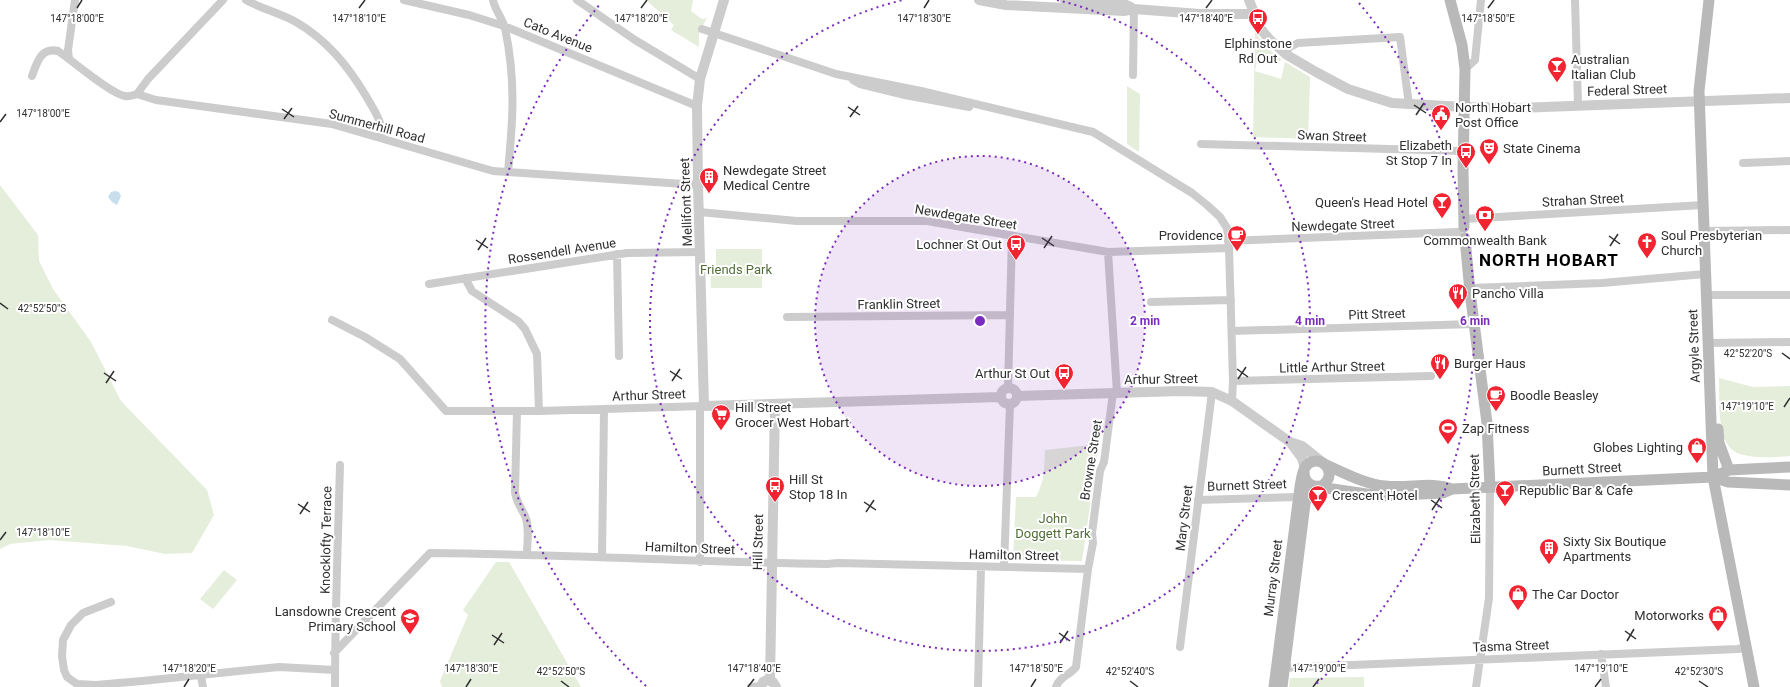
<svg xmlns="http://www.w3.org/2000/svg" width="1790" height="687" viewBox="0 0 1790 687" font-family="Roboto,sans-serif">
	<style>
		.green { fill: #e5eddb }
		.water { fill: #c6deee }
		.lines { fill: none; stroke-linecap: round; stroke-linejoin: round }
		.minor { stroke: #ccc; stroke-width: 8 }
		.tertiary { stroke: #ccc; stroke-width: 10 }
		.secondary { stroke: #b9b9b9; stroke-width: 11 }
		.ticks { fill: none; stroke: #2f2f2f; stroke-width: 1.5 }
		.ring { fill: none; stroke: #7b2cbf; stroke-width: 2; stroke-dasharray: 2 4 }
		.labels { text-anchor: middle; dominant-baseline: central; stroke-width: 4; stroke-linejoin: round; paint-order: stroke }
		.street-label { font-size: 13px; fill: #2f2f2f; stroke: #fff }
		.poi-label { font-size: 13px; fill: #2f2f2f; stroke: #fff; text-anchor: start }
		.park-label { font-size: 13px; fill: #516e38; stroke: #fff }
		.district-label { font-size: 17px; font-weight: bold; letter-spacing: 1px; fill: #000; stroke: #fff }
		.ticks-label { font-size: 10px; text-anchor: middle; fill: #2f2f2f; stroke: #fff; stroke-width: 4; stroke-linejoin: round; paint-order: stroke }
		.centre { fill: #7b2cbf; stroke: #fff; stroke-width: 2 }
		.ring-label { font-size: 12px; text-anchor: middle; font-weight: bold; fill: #7b2cbf; stroke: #fff; stroke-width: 4; stroke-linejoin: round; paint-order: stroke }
	</style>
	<rect width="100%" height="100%" fill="#fff"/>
	<path class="green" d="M646,0H693L691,11L702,19L707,18L699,33V47L671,30L674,25Z
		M1255,32L1266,47L1281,59L1280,61L1258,55L1255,71L1281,79L1285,62L1310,77L1308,139L1253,137Z
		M1127,86L1140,94L1139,152L1127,144Z
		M0,185L38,235L39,261L53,289L91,342L121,401L207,490L214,515L192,553L165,554L127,546L49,540L10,544L0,549Z
		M716,249H762V288H711L710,268L716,266Z
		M1719,378L1753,387L1790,386V456C1774,457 1756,459 1740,454C1715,447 1720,399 1719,378Z
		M1099,444L1082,561L1013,560L1016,497H1036C1045,480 1044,468 1045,450Z
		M496,562H509L581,687H442L440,681L468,615L463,610Z
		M224,570L237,580L213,609L200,599Z
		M1364,677V687H1289L1290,678Z"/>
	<path class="water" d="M115,191L119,192L121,196L117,205L112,202L108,197L111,192Z"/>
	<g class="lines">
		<path class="minor" d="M246,0C262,9 280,13 296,22C327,40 348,66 366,96C374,110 383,122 382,138
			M404,0L469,15L504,26L697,106
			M493,0C495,10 502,18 505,28C516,81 513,119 508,172
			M577,0L635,40L700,79
			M1575,0L1578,105
			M702,29L836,74L921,91L1093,132L1192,193L1207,205L1220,217L1227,228L1229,248L1233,381L1232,401
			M1285,53L1290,47L1298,43L1400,37L1409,105
			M69,59L68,50L75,0
			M1465,69L1475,60L1481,0
			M1133,75L1134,9
			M32,76C37,62 41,47 58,51C73,61 111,94 125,96C130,97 133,95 137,94L156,100L332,124L493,171L698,185
			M853,80L860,84L905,95L969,107
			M137,94L148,79L223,0
			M1201,144L1463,151
			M1743,163L1790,161
			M699,212L797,221H927L1108,252L1229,248
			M1464,219L1703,205
			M1704,231L1790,230
			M1228,241L1458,232
			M1108,252L1117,393
			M617,254L619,356
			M465,278L472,291L518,321L525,329L537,354L539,411
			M429,284L627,253L700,252
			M1470,288L1602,283L1705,274
			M1706,295H1790
			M1151,302L1231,300
			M787,317L1010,315
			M332,320L365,337L400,359L446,411H539L704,406
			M1232,331L1474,324
			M1708,343L1790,342
			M1233,381L1431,376
			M1008,388L1012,236
			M517,411L515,492C516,502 521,507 525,516C530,527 527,543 527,554
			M1198,500L1298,497
			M602,557L604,410
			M700,562V406
			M1004,567L1010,404
			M111,602L83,613L71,625L63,640L62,656L64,670L67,677L77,684L96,685L142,681L279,667L335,670
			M1180,647L1212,392
			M334,653L430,553C563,554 695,562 827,564L838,563L1088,569
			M1601,654L1606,687
			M1280,668L1738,649L1746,647
			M201,676L203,687
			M335,687C335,613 338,539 340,465
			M751,687L761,686
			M978,687L981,567
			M1056,687C1059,677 1070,675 1076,667L1088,569L1093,543L1092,533L1100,471L1104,462L1113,393
			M1476,687L1489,598L1490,487"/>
		<path class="tertiary" d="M724,0L700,79L697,106L698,185L704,406L1001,397
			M979,0L1006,5L1124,11L1134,9L1200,14H1254
			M1065,0L1124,4L1131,7
			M1249,0L1260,28L1269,39L1287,55L1316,72L1348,89L1392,103L1465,107L1517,108L1790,98
			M1001 396a8 8 0 1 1 16 0a8 8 0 1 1-16 0Z
			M1017,396L1181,391L1212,392L1232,401L1290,442L1302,446L1322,462
			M1290,442L1302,458L1305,469
			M770,680L775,404
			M761,687L763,682L767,680L773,682L776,687"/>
		<path class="secondary" d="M1450,0L1462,45L1465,69L1463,170L1464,227
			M1709,0L1699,91L1713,477L1754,687
			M1465,238L1470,292L1487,423L1490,487
			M1718,429L1719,443L1729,470
			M1324,464C1343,472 1364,484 1385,486C1408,489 1431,481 1452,489L1713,477L1729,470L1790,467
			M1713,477L1728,482L1790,485
			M1319,487L1380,496L1443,493L1452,489
			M1274,687L1300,487C1301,481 1302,471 1306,466C1318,452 1340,471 1323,485C1313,489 1304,483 1304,472
			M1282,687L1305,504L1309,491L1317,487"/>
	</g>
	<path class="ticks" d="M77,8L82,0M359,8L365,0M641,8L647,0M924,8L929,0M1206,8L1212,0M1488,8L1494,0M1414,105L1426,113M848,107L860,115M282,109L294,117M1416,115L1424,103M850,117L858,106M284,119L292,108M0,122L6,114M1609,236L1620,244M1042,238L1054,246M476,240L488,248M1610,246L1618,234M1044,248L1052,236M478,250L486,238M0,303L8,309M1782,353L1790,359M1237,369L1248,377M670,371L682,379M104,373L116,381M1238,379L1246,367M672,381L680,369M106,383L114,371M1784,407L1790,398M1431,500L1442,508M864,502L876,510M298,504L310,512M1432,510L1440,498M866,512L874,500M300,514L308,502M0,540L6,532M1625,631L1636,639M1059,633L1070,641M492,635L504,643M1627,641L1634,629M1060,643L1068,631M494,645L502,633M561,681L569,687M1130,681L1138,687M1699,681L1708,687M184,687L189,679M466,687L471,679M748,687L754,679M1031,687L1036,679M1313,687L1319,679M1595,687L1601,679"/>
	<circle cx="980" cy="321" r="165" fill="#7b2cbf" fill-opacity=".12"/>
	<g class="ring">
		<circle cx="980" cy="321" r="165"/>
		<path d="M1057 0A330 330 0 1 1 903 0"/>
		<path d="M646 686A495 495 0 0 1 601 3M1359 3A495 495 0 0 1 1314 686"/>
	</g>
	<defs>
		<g id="bus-pin" transform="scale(1)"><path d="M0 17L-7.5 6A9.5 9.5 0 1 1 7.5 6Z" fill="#f22431" stroke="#fff"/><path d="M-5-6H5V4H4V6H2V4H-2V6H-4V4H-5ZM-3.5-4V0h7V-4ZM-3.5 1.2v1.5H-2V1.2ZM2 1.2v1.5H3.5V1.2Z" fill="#fff"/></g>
		<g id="bar-pin" transform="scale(1)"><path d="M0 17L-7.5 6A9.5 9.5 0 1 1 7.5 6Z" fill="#f22431" stroke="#fff"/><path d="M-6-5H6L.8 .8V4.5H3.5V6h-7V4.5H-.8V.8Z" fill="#fff"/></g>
		<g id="civic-pin" transform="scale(1)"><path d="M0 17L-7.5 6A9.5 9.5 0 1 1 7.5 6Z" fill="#f22431" stroke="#fff"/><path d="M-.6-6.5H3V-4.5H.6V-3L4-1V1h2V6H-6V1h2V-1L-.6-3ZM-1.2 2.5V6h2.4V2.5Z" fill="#fff"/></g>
		<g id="theatre-pin" transform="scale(1)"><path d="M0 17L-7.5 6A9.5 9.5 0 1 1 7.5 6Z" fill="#f22431" stroke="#fff"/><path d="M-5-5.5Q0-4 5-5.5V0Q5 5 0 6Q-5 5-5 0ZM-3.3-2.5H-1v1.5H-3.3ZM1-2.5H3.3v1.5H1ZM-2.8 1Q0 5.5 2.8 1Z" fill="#fff"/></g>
		<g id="building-pin" transform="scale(1)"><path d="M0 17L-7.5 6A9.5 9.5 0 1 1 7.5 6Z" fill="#f22431" stroke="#fff"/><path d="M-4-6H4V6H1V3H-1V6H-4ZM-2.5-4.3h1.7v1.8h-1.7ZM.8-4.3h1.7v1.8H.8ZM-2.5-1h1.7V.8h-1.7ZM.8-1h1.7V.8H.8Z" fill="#fff"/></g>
		<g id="bank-pin" transform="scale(1)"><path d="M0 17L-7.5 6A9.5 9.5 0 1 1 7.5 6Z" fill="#f22431" stroke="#fff"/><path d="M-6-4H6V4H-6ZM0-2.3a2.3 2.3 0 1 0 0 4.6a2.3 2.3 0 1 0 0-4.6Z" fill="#fff"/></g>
		<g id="cafe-pin" transform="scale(1)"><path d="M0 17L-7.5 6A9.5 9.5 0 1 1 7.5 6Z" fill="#f22431" stroke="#fff"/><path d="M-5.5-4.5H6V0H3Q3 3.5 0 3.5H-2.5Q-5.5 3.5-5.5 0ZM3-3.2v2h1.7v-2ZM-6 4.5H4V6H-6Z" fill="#fff"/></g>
		<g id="church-pin" transform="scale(1)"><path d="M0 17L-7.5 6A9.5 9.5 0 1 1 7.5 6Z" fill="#f22431" stroke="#fff"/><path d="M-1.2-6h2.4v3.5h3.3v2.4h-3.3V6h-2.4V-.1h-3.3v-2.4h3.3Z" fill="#fff"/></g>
		<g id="restaurant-pin" transform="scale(1)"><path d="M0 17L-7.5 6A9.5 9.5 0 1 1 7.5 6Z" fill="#f22431" stroke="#fff"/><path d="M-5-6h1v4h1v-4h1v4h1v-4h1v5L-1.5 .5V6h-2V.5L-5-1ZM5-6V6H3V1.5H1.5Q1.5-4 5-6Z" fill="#fff"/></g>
		<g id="supermarket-pin" transform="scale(1)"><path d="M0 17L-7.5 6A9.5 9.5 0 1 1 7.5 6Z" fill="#f22431" stroke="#fff"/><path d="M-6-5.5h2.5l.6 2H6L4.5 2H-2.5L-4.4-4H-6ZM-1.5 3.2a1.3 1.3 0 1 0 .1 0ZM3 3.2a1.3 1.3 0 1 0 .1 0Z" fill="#fff"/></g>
		<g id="stadium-pin" transform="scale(1)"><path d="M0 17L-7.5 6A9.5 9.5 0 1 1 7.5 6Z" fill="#f22431" stroke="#fff"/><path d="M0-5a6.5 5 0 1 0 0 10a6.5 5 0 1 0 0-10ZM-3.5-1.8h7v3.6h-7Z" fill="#fff"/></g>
		<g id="shop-pin" transform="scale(1)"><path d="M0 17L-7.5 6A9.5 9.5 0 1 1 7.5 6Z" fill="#f22431" stroke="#fff"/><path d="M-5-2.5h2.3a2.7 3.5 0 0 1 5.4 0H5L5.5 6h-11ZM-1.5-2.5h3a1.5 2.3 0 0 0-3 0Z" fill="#fff"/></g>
		<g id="school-pin" transform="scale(1)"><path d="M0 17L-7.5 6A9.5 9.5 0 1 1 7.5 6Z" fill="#f22431" stroke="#fff"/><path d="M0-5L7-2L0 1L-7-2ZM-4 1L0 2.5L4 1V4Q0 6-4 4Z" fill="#fff"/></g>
	</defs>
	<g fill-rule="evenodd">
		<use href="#bus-pin" x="1258" y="18"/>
		<use href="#bar-pin" x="1557" y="66"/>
		<use href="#civic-pin" x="1441" y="114"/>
		<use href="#theatre-pin" x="1489" y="148"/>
		<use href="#bus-pin" x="1466" y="152"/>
		<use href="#building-pin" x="709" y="177"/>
		<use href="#bar-pin" x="1442" y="202"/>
		<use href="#bank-pin" x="1485" y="215"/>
		<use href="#cafe-pin" x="1237" y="235"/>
		<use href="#church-pin" x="1647" y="242"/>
		<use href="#bus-pin" x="1016" y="244"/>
		<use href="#restaurant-pin" x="1458" y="293"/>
		<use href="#restaurant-pin" x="1440" y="363"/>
		<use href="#bus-pin" x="1064" y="373"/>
		<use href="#cafe-pin" x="1496" y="395"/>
		<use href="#supermarket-pin" x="721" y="414"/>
		<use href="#stadium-pin" x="1448" y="428"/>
		<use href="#shop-pin" x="1697" y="447"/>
		<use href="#bus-pin" x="775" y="486"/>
		<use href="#bar-pin" x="1505" y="490"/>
		<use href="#bar-pin" x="1318" y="495"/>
		<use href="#building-pin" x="1549" y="548"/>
		<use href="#shop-pin" x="1518" y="594"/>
		<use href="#shop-pin" x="1718" y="615"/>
		<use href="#school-pin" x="410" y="618"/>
	</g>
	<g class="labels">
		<g class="street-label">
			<text transform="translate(558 35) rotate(22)">Cato Avenue</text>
			<text transform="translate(1627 90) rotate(-2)">Federal Street</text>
			<text transform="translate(377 126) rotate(15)">Summerhill Road</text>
			<text transform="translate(1332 136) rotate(2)">Swan Street</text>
			<text transform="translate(1583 200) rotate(-3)">Strahan Street</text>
			<text transform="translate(686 202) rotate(-92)">Mellifont Street</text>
			<text transform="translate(966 217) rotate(9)">Newdegate Street</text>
			<text transform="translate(1343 225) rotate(-2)">Newdegate Street</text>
			<text transform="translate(562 251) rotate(-9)">Rossendell Avenue</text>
			<text transform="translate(899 304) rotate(-1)">Franklin Street</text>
			<text transform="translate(1377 314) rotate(-2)">Pitt Street</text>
			<text transform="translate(1694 346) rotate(-92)">Argyle Street</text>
			<text transform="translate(1332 367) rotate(-1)">Little Arthur Street</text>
			<text transform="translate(1161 379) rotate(-1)">Arthur Street</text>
			<text transform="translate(649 395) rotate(-2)">Arthur Street</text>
			<text transform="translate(1091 460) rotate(-81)">Browne Street</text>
			<text transform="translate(1582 469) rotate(-3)">Burnett Street</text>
			<text transform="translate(1247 485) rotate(-2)">Burnett Street</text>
			<text transform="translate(1475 499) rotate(-91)">Elizabeth Street</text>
			<text transform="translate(1184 518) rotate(-83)">Mary Street</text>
			<text transform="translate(326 540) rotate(-89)">Knocklofty Terrace</text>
			<text transform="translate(758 542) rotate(-89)">Hill Street</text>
			<text transform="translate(690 548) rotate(2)">Hamilton Street</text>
			<text transform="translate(1014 555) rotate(1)">Hamilton Street</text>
			<text transform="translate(1273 578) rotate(-83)">Murray Street</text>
			<text transform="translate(1511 646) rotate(-2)">Tasma Street</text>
		</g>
		<g class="poi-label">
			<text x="1258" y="43" text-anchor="middle">Elphinstone<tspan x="1258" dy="15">Rd Out</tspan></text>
			<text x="1571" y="59">Australian<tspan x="1571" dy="15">Italian Club</tspan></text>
			<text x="1455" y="107">North Hobart<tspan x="1455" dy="15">Post Office</tspan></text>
			<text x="1452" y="145" text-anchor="end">Elizabeth<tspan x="1452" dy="15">St Stop 7 In</tspan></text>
			<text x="1503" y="148">State Cinema</text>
			<text x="723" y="170">Newdegate Street<tspan x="723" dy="15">Medical Centre</tspan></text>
			<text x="1428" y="202" text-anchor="end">Queen's Head Hotel</text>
			<text x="1223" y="235" text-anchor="end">Providence</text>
			<text x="1661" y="235">Soul Presbyterian<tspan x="1661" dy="15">Church</tspan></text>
			<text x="1485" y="240" text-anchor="middle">Commonwealth Bank</text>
			<text x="1002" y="244" text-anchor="end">Lochner St Out</text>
			<text x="1472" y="293">Pancho Villa</text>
			<text x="1454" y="363">Burger Haus</text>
			<text x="1050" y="373" text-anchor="end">Arthur St Out</text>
			<text x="1510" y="395">Boodle Beasley</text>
			<text x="735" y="407">Hill Street<tspan x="735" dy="15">Grocer West Hobart</tspan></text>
			<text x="1462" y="428">Zap Fitness</text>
			<text x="1683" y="447" text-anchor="end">Globes Lighting</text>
			<text x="789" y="479">Hill St<tspan x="789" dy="15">Stop 18 In</tspan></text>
			<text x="1519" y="490">Republic Bar &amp; Cafe</text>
			<text x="1332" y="495">Crescent Hotel</text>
			<text x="1563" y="541">Sixty Six Boutique<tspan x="1563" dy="15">Apartments</tspan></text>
			<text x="1532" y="594">The Car Doctor</text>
			<text x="396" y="611" text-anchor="end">Lansdowne Crescent<tspan x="396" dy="15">Primary School</tspan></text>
			<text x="1704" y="615" text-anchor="end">Motorworks</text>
		</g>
		<g class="park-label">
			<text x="736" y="269">Friends Park</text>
			<text x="1053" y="518">John<tspan x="1053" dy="15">Doggett Park</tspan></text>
		</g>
		<g class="district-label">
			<text x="1549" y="260">NORTH HOBART</text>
		</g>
	</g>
	<g class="ticks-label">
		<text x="77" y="22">147°18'00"E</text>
		<text x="359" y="22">147°18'10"E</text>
		<text x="641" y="22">147°18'20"E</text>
		<text x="924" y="22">147°18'30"E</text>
		<text x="1206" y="22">147°18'40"E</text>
		<text x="1488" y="22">147°18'50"E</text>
		<text x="43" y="117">147°18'00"E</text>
		<text x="42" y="312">42°52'50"S</text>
		<text x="1748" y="357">42°52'20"S</text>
		<text x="1747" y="410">147°19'10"E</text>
		<text x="43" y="536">147°18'10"E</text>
		<text x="189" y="672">147°18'20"E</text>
		<text x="471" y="672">147°18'30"E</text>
		<text x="754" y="672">147°18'40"E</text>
		<text x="1036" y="672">147°18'50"E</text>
		<text x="1319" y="672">147°19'00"E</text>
		<text x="1601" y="672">147°19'10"E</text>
		<text x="561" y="675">42°52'50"S</text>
		<text x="1130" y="675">42°52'40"S</text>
		<text x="1699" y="675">42°52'30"S</text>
	</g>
	<circle cx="980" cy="321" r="6" class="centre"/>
	<g class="ring-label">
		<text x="1145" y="325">2 min</text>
		<text x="1310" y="325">4 min</text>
		<text x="1475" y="325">6 min</text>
	</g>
</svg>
